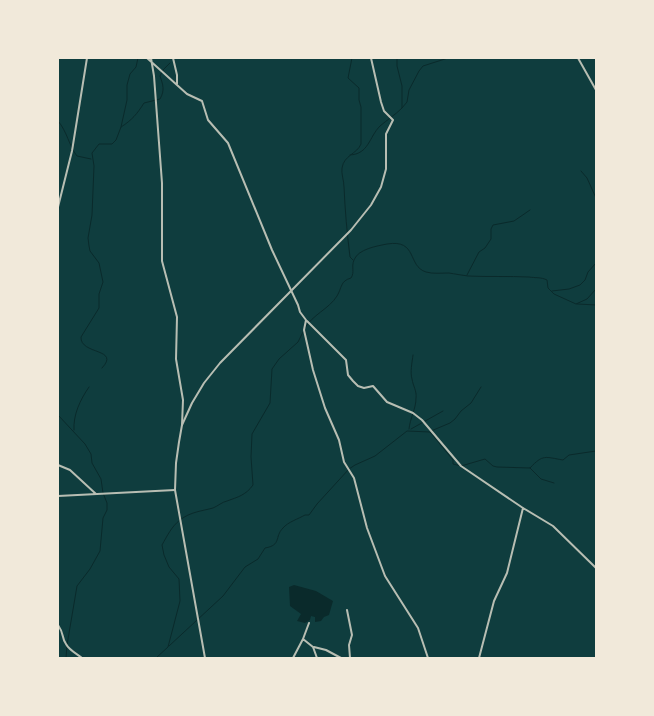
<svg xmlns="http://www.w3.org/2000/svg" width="654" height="716" viewBox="0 0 654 716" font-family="Georgia,serif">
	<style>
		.water { fill: #0a2a2b }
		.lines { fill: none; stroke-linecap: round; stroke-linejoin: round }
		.stream { stroke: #0a2a2b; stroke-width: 1 }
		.minor { stroke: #b8beb3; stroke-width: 2 }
		.tertiary { stroke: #b8beb3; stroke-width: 2 }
	</style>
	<rect width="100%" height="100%" fill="#0f3d3e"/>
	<path class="water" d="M294,585L316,591L333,601L329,615L324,617L321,621L315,622V617L311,616L310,620L305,623L297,621L301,614L290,606L289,587Z"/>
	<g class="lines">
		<path class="stream" d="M352,58L348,78L359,88V100L361,107V144C357,154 344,155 342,168C341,173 344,181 344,187C345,210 347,233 350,257L353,260
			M402,108L407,102L409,90L419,71L423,66L448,58
			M58,121C67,131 69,146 77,156L91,159
			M121,127L127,100V85L130,74L136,67L138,58
			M350,155C369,154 369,137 380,126C387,120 395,115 402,108V86L397,66V58
			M581,171L587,178L596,198
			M467,275L479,252L485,248L491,239V229L493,225L514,221L530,210
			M552,291L569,289L580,285L585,280L588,272L596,263
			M577,304L596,305
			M305,328C312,315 329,309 337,296C342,288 340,281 351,278C355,272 351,267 354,260C358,249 377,246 387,244C418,239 407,266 426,272C433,274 441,273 449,273C455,274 461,275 468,276C488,277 508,276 529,277C535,278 541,277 547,280L548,288L554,294L576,304L587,299L596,289
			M102,368C121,348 80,355 81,337L99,308V294L103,282L99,263L90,251L89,246L88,238L92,215L94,166L92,153L99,144H112L116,140L121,127C132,120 137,114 144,103L160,99C165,90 163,85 160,76L163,70L170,63
			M58,415L85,444L91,454L92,463L101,479L103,493L107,503V510L103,518L100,551L90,569L77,586L67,645L66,658
			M409,429C410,418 416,409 416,398C417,391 413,386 412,379C410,372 412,363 413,355
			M411,429L443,411
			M74,430C73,415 80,400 89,387
			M431,431L450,423L455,419L461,411L471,403L481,387
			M530,468L541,479L554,483
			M169,646L223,596L245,567L258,559L265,548C282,545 274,537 283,528C288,522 298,519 305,515H309L317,504L349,469L355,465L375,456L407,431L430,432L453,460V464L461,466L485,459L493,466L497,467L530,468C543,454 545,457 563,460L569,455L596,451
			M156,658L168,647L180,601L179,579L169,567L164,555L162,545C167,536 172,526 180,520C190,512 202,511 213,508C218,506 222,502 227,501C238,497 246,495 253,485L251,457L252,434L270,403L272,369L279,359L298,342L303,332"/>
		<path class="minor" d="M147,58L187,94L202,101L208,120L228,143L272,250L298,305L300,312L306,320L304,330L313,370L325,408L339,440L344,462L354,478L367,528L385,576L418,628L428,658
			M151,58L154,76L162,183V261L177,317L176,359L183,400L182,425
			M173,58L177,75V84
			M578,58L596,90V104
			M58,207L72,151L87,58
			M307,321L346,360L348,375L353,381L358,386L364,388L373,386L387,402L413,413L422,420L461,466L523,508L553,526L596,568
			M58,465L70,470L96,494
			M58,496L175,490
			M347,610L352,635L349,645L350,658
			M309,623L303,639L313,647L317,658
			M58,625C65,635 61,637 66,644C69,650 77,654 82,658
			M314,647L326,650L341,658
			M293,658L303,639
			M479,658L494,601L507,573L523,508"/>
		<path class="tertiary" d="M205,658L175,490L176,463L179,442L182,425L192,403L204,383L220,363L351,230L371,205L381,187L386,169V134L393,120L384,111L381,102L371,58"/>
	</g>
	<rect width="654" height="716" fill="none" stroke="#f1e9da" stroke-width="118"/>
</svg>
